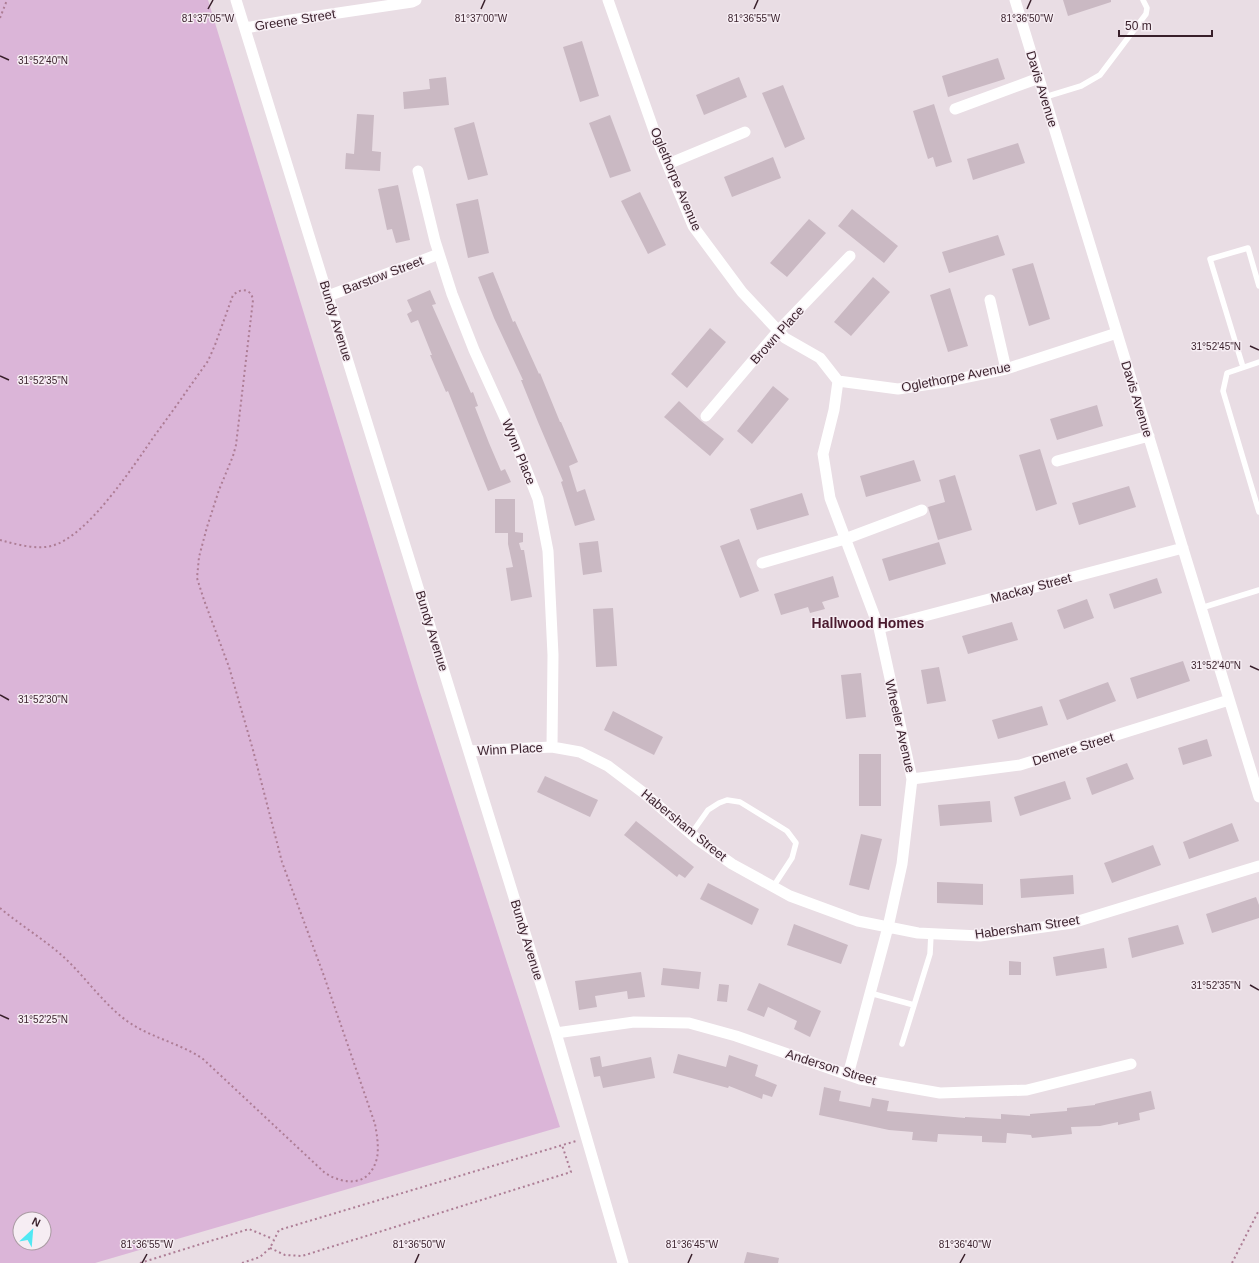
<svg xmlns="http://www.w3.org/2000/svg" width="1259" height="1263" viewBox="0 0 1259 1263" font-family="Helvetica,sans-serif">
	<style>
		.green { fill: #dbb5d8; fill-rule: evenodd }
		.building { fill: #cab9c3 }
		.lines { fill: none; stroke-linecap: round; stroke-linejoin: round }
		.path { stroke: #ad7d95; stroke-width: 2; stroke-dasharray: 2 3; stroke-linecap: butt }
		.service { stroke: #fff; stroke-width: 5.5 }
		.minor { stroke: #fff; stroke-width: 11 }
		.ticks { fill: none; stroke: #381f2a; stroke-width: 1.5 }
		.labels { text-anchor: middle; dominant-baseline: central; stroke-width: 3; stroke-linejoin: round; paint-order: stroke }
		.street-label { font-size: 13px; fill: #381f2a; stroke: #f6edf3 }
		.neighbourhood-label { font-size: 14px; font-weight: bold; fill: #4a1b2f; stroke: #f6edf3 }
		.ticks-label { font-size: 10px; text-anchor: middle; fill: #381f2a; stroke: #f6edf3; stroke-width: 3; stroke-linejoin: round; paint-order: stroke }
	</style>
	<rect width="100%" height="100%" fill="#e9dde4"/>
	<path class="green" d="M0,0H208L419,689L560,1127L95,1263H0ZM20,1219H44V1243H20Z"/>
	<path class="building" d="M1063,0H1111V2L1068,16Z
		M582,41L599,96L580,102L563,47Z
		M998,58L1005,79L948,97L942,76Z
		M446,77L449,105L404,109L403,92L430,89L429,79Z
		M739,77L747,97L704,115L696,95Z
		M783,85L805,139L785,148L762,93Z
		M934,104L952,162L936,167L933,157L928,159L913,111Z
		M357,114L374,115L372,151L381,152L380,171L345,169L346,153L354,154Z
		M610,115L631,171L610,178L589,123Z
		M474,122L488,175L468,180L454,128Z
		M1018,143L1025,163L973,180L967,159Z
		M773,157L781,178L732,197L724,177Z
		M398,185L410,240L396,243L392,229L387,230L378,189Z
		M640,192L666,245L648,254L621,201Z
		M478,199L489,253L468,258L456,204Z
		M852,209L898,246L884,263L838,226Z
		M809,219L826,233L787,277L770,263Z
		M998,235L1005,255L949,273L942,252Z
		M1033,263L1050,319L1029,326L1012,269Z
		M493,272L513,322L515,321L539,374L540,373L560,422H561L578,462L569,466L577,492L585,489L595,520L575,526L561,482L563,481L538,422L521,380H523L494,318L478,277Z
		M873,277L890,292L851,336L834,322Z
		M950,288L968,346L948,352L930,295Z
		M430,290L436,304L432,305L471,393L473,392L478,406L475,407L489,443L501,471L505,469L511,482L488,491L448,391L446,392L430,355H432L418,320L411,323L407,314L412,311L407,300Z
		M710,328L726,342L687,388L671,374Z
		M773,386L789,399L752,444L737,431Z
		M679,401L701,421L724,439L710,456L664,417Z
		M1097,405L1103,426L1057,440L1050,419Z
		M1040,449L1057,504L1036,511L1019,455Z
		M914,460L921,481L866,497L860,476Z
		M955,475L972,530L938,540L928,507L945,502L939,480Z
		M1129,486L1136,507L1079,525L1072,503Z
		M802,493L809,515L757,530L750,509Z
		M495,499H515V532L523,533V542L519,543L521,550H524L532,597L511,601L506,568L513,567L508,544V533H495Z
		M739,539L759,591L740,598L720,546Z
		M598,541L602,572L583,575L579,543Z
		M939,542L946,564L889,581L882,559Z
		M833,576L839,597L822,602L825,609L810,613L808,607L781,615L774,594Z
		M1157,578L1162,593L1114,609L1109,594Z
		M1087,599L1094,618L1064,629L1057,610Z
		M613,608L617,666L596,667L593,609Z
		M1012,622L1018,640L968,654L962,636Z
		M1183,661L1190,681L1137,699L1130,678Z
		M939,667L946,701L927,704L921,670Z
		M861,673L866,717L846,719L841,675Z
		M1108,682L1116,701L1067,720L1059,700Z
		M1042,706L1048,725L998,739L992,720Z
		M613,711L663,737L654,755L604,730Z
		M1207,739L1212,756L1183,765L1178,748Z
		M859,754H881V806H859Z
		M1127,763L1134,779L1092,795L1086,778Z
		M545,776L598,800L590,817L537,792Z
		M1065,781L1071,799L1020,816L1014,797Z
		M990,801L992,822L940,826L938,805Z
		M636,821L694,867L685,878L679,874L677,877L624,835Z
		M1232,823L1239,841L1189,859L1183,842Z
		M861,834L882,839L869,890L849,885Z
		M1153,845L1161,865L1112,883L1104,863Z
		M1073,875L1074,894L1021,898L1020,879Z
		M937,882L983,884V905L937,903Z
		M708,883L759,909L752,925L700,899Z
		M1256,897L1259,905V918L1212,933L1206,914Z
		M794,924L848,945L841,964L787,945Z
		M1178,925L1184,944L1132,958L1128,938Z
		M1104,948L1107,968L1056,976L1053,957Z
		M1009,961L1021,962V975H1009Z
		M663,968L701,972L699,989L661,985Z
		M641,972L645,997L628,999L627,991L595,996L597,1007L579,1010L575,981Z
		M759,983L821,1011L810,1037L794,1029L797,1021L768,1007L764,1017L747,1010Z
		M719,984L729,985L727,1002L717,1001Z
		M678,1054L726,1067L729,1055L758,1065L755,1076L777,1085L772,1097L763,1094L762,1099L729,1086L728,1088L673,1073Z
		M600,1056L602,1067L651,1057L655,1078L603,1088L600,1076L594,1077L590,1058Z
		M824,1087L841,1091L839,1101L870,1107L872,1098L889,1101L887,1111L965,1118V1117L1001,1119V1114L1030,1116V1114L1067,1111V1108L1095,1105V1104L1151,1091L1155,1109L1139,1113L1140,1120L1118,1125V1122L1100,1126L1071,1127L1072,1134L1032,1138L1031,1135L1007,1133L1006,1143L982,1142V1136L938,1134L937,1142L912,1140L913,1132L889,1130L819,1115Z
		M747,1252L779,1258L778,1263H744Z"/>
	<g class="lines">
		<path class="path" d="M0,18L7,0
			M0,540C16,544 35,550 51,546C87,538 134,465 155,435C173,411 190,386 208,361L215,345L233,295C241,288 251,288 253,300L236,445L233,456L219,490L207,527L199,557L197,578L204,600L229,667L253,750L282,862L324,976L375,1124C377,1135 379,1147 377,1158C370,1186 346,1186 325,1173L203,1059C180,1043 151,1038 127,1021C101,1002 83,973 58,952C40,937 19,924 0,908
			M270,1248L285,1255L302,1256L571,1172L562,1145
			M140,1263L249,1229L273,1239
			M242,1263L260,1257L270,1248L279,1230L576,1141
			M1232,1263L1259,1210"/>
		<path class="service" d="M1045,97L1081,86L1100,75L1146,14L1147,8L1143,0
			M1259,362L1227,373L1223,391L1259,512
			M1243,367L1210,259L1248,248L1259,286
			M1201,608L1259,590
			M691,834L708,810L719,803L727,800L740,802L787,831L796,843L792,858L773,887
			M870,993L914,1005
			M902,1044L930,954L931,934"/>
		<path class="minor" d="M236,0L556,1033L623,1263
			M608,0L658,142L693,226L742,292L785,338L820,358L838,381L898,389L944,382L1006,369L1117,333
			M1015,0L1259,797
			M245,28L291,20L412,2L416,0
			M955,109L1039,78
			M668,164L745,132
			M418,171L435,241L452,294L474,350L514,438L538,499L548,551L553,655L552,747
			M328,296L439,254
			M990,300L1006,369
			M838,381L834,410L823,454L830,498L879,628L912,779L902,864L888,927L848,1075
			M706,416L778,331L850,256
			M1057,461L1149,436
			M762,563L845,539L922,510
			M879,628L1183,548
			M469,751L552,747L580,752L608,766L645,794L697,839L732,864L790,896L858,921L918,933L980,936L1072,923L1259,866
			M912,779L1020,765L1229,700
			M556,1033L634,1022L689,1023L736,1036L860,1079L940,1093L1027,1090L1131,1064"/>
	</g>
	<path class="ticks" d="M208,9L213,0M481,9L485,0M754,9L758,0M1027,9L1031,0M0,56L9,60M1250,346L1259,350M0,376L9,380M1250,666L1259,670M0,695L9,700M1250,985L1259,990M0,1015L9,1019M142,1263L147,1254M415,1263L419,1254M688,1263L692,1254M960,1263L965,1254"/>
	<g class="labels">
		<g class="street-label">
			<text transform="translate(295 20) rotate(-9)">Greene Street</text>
			<text transform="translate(1042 89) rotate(73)">Davis Avenue</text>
			<text transform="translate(676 179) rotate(67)">Oglethorpe Avenue</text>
			<text transform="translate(383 275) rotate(-21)">Barstow Street</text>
			<text transform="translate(336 321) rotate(73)">Bundy Avenue</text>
			<text transform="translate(777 335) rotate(-48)">Brown Place</text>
			<text transform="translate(956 377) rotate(-11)">Oglethorpe Avenue</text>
			<text transform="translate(1137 399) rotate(73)">Davis Avenue</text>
			<text transform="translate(519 452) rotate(68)">Wynn Place</text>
			<text transform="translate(1031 588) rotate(-15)">Mackay Street</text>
			<text transform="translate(432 631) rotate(73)">Bundy Avenue</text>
			<text transform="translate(900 726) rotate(77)">Wheeler Avenue</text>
			<text transform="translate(510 749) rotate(-3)">Winn Place</text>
			<text transform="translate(1073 749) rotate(-17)">Demere Street</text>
			<text transform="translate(684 825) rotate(39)">Habersham Street</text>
			<text transform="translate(1027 927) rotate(-8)">Habersham Street</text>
			<text transform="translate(527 940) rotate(73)">Bundy Avenue</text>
			<text transform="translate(831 1067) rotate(17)">Anderson Street</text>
		</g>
		<g class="neighbourhood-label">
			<text x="868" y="623">Hallwood Homes</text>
		</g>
	</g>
	<g class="ticks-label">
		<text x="208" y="22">81°37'05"W</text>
		<text x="481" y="22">81°37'00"W</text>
		<text x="754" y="22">81°36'55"W</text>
		<text x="1027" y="22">81°36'50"W</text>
		<text x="43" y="64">31°52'40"N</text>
		<text x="1216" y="350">31°52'45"N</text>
		<text x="43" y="384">31°52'35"N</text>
		<text x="1216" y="669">31°52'40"N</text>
		<text x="43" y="703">31°52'30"N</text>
		<text x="1216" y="989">31°52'35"N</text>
		<text x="43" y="1023">31°52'25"N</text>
		<text x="147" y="1248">81°36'55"W</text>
		<text x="419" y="1248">81°36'50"W</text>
		<text x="692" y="1248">81°36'45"W</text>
		<text x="965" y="1248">81°36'40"W</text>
	</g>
	<g transform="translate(32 1231) rotate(26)"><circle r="19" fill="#f6edf3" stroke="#aa9ba3"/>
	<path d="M0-3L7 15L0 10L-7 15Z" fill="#51e8f3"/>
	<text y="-6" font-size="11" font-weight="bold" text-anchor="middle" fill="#381f2a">N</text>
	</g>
	<path d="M1119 30v6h93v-6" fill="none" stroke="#381f2a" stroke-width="2"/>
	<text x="1125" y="30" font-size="12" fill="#381f2a" stroke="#f6edf3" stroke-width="3" paint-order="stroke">50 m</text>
</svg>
